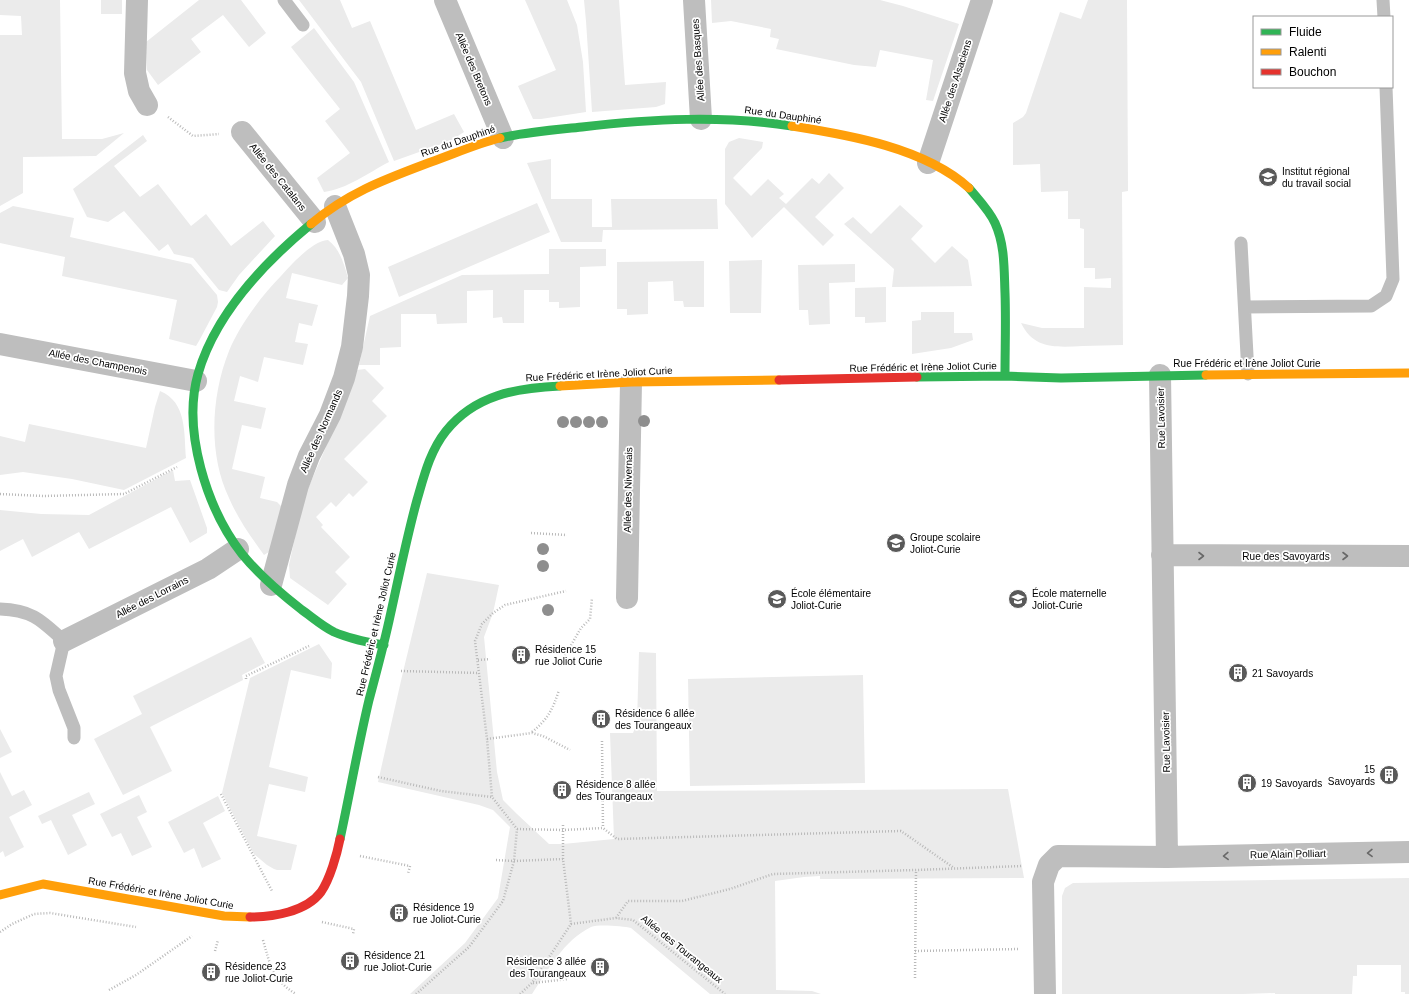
<svg xmlns="http://www.w3.org/2000/svg" width="1409" height="994" viewBox="0 0 1409 994" font-family="Arial,sans-serif">
	<style>
		.green { fill: #ebebeb }
		.lines { fill: none; stroke-linecap: round; stroke-linejoin: round }
		.path { stroke: #b9b9b9; stroke-width: 2.5; stroke-dasharray: 1 2; stroke-linecap: butt }
		.lane { stroke: #bebebe; stroke-width: 13 }
		.street { stroke: #bebebe; stroke-width: 22 }
		.fast { stroke: #30b455; stroke-width: 9 }
		.slow { stroke: #ff9f0a; stroke-width: 9 }
		.jam { stroke: #e5322d; stroke-width: 9 }
		.tree { fill: #8e8e8e }
		.oneway { stroke: #686868 }
		.labels { text-anchor: middle; dominant-baseline: central; stroke-width: 3.5; stroke-linejoin: round; paint-order: stroke }
		.street-label { font-size: 10px; fill: #000; stroke: #fff }
		.poi-label { font-size: 10px; fill: #000; stroke: #fff; text-anchor: start }
	</style>
	<rect width="100%" height="100%" fill="#fff"/>
	<path class="green" d="M0,0H60L62,139H102L124,133L96,156L23,157V193L0,206V35H22L21,16L0,15Z
		M101,0H122V14H101Z
		M199,0H241L266,33L249,47L223,15L191,39L201,52L158,85L147,70L146,42Z
		M299,0H340L352,28L370,21L416,130L454,114L464,132L450,141L394,161L361,82Z
		M525,0H567L577,25L583,62L586,112L541,119H533L518,86L556,70Z
		M584,0H619L625,85L666,82L665,104L656,107L592,112L586,21Z
		M711,0H880L903,6L959,24L933,101L926,100L933,60L880,50L876,67L854,65L776,49L779,39L770,37L771,29L731,21L712,23Z
		M1088,0H1127L1128,191L1122,192L1123,345C1109,345 1096,346 1083,346C1057,347 1034,350 1021,323L1042,328H1084V287L1111,288V278L1095,279V268H1084V229L1080,228V219H1068V191L1041,192L1040,164L1013,165V123L1023,117L1026,113L1060,12L1081,19Z
		M314,28L354,82L389,162C368,173 347,189 324,192L317,178L350,153L325,121L340,109L291,47Z
		M143,135L147,141L114,166L140,197L158,184L191,226L206,214L231,246L263,221L275,236L239,275L227,292L219,290L193,258L174,254L168,244L159,251L124,211L108,222L87,217L73,189Z
		M739,138L763,142L762,148L733,178L751,196L768,179L784,194L779,198L786,204L812,178L819,184L829,173L844,188L815,217L834,235L823,246L784,207L752,238L725,204V149L729,142Z
		M551,159V199H592V227H612L611,199H717L718,229L603,230L602,242H561L527,163Z
		M537,203L550,232L399,297L388,267Z
		M900,205L923,226L911,239L935,263L952,246L968,260L972,286L892,287L894,269L844,224L853,217L871,234Z
		M13,206L74,218L70,237L191,264L217,295L218,302L217,307L199,341L196,346L169,339L177,300L62,276L65,257L0,243V213Z
		M328,240C340,249 344,264 348,278L342,285L292,273L286,298L318,305L312,326L299,323L295,342L308,344L303,365L264,357L258,382L240,376L234,401L266,408L261,429L242,425L232,469L265,477L260,498L277,502L283,508L272,550L264,555C251,537 238,519 229,498C208,454 211,396 229,351C239,326 262,295 281,276C291,265 312,241 328,240Z
		M549,249H606V266L580,267V307L559,308V302H549V290H524V323H503L502,317L493,318V290L467,291V323L437,324L436,314H401V347L380,348V365H359L370,316L462,275L549,274Z
		M762,260L761,313H730L729,261Z
		M704,261V307H684L683,301H674L673,281L648,282V314L627,315V309H617V262Z
		M855,264V282L829,283L830,324L809,325L808,310H799L798,265Z
		M886,287V322L865,323V317H855V288Z
		M921,312H954V333H972L973,340L951,348L912,354V321L921,320Z
		M365,369L384,388L372,401L387,416L344,459L368,482L353,497L349,493L336,507L331,502L316,517L323,525L321,527L350,557L335,572L347,584L328,605L290,578L289,565L303,500L339,417L357,370Z
		M160,391C187,402 184,433 186,458L124,490L72,479L23,472L0,475V436L25,442L29,424L146,448L155,407Z
		M173,470L175,481L190,480L207,528V533L190,543L171,507L89,549L79,532L32,557L23,539L0,551V510L41,514L89,515Z
		M427,573L499,585L493,613L484,637L497,772L503,800L517,814L549,844H563L614,839L610,733H633L637,723L639,652L656,653L657,791L1008,789L1024,878L820,879V876L804,877L775,881L776,990L812,991L821,994H710L631,928C623,926 598,924 591,927C564,940 548,970 532,994H410L465,943L498,898L510,827L493,810L479,805L378,782L403,672Z
		M251,637L265,663L242,675L243,680L150,727L172,771L123,795L94,739L142,714L133,696Z
		M319,644L332,663L331,679L291,670L269,767L308,777L305,792L269,784L257,836L297,845L291,870H277L274,869L267,865L254,854L222,793L250,678Z
		M863,675L865,783L690,786L688,679Z
		M0,729L12,752L0,758Z
		M0,772L12,796L24,790L32,805L9,817L24,847L5,857L3,851L0,853Z
		M89,792L95,804L72,815L87,845L68,855L51,820L42,824L38,816Z
		M139,795L147,812L137,817L152,847L132,856L121,833L112,837L100,814Z
		M218,796L225,811L203,823L221,859L202,868L194,848L184,853L168,822Z
		M1409,878V994H1405V992H1401V965H1357V976H1353L1352,994H1275V993L1243,994H1062V896L1065,888L1073,883Z"/>
	<g class="lines">
		<path class="path" d="M168,117L193,136L219,134
			M0,494L43,496L124,494L177,467
			M531,533L567,535
			M478,660L490,659
			M559,666L581,628L590,619L592,598
			M401,671L479,673
			M246,679V676L309,646
			M532,732C548,719 553,709 559,690
			M487,739L532,733L543,736L570,750
			M602,741L603,828
			M378,777L441,791L492,797
			M221,794L272,891
			M563,825V859L571,924
			M517,829L563,830L603,828L617,839L901,831L954,868
			M360,856L410,866L408,874
			M496,860L514,861L563,859
			M616,918L628,901H682L730,889L773,874L916,870L1022,866
			M322,922L354,929L353,934
			M0,932L12,924L34,914L50,913L136,927
			M263,940C270,964 272,980 296,994
			M215,951L218,940
			M915,951L1019,949
			M915,978L916,870
			M533,983L568,979
			M109,990L136,975L192,936
			M416,994L469,947L503,901L514,861L517,829L492,797L487,739L475,641L482,624L493,613L505,605L566,591
			M520,994L532,983L571,924L616,918L633,920L725,994"/>
		<path class="lane" d="M284,0L303,25
			M1383,0L1384,17
			M1241,243L1248,374
			M1245,307L1371,306L1386,296L1393,279L1386,87
			M0,609C32,610 41,620 64,641L56,676L59,690L74,728V738"/>
		<path class="street" d="M137,0L135,73L139,91L147,105
			M445,0L503,138
			M694,0L701,119
			M242,132L315,222
			M928,163L982,0
			M0,344L196,381
			M1162,555L1409,556
			M271,585L298,485L309,456L330,415L344,378L352,347L358,296L359,275L354,254L335,206
			M627,598L631,382
			M64,641L208,569L238,549
			M1167,857L1409,852
			M1045,994L1043,882L1049,865L1058,856L1167,857L1160,375"/>
		<path class="fast" d="M500,138C527,132 554,130 582,127C651,119 722,115 792,126
			M969,188C978,199 989,210 995,223C1005,245 1004,269 1005,293C1006,320 1005,348 1005,376
			M311,224C265,262 215,314 198,374C182,431 207,509 242,554C259,575 280,593 302,610C312,617 322,626 334,632C350,639 367,642 384,645
			M917,377L1005,376L1061,378L1206,375
			M340,839C350,793 358,746 369,700C376,674 383,648 389,621C398,581 406,540 417,500C424,476 430,451 446,431C475,395 516,388 560,386"/>
		<path class="slow" d="M792,126C849,135 925,148 969,188
			M311,224C349,192 386,179 431,162C454,154 476,144 500,138
			M1206,375L1409,373
			M560,386L631,382L779,380
			M0,895L43,884L224,916L250,917"/>
		<path class="jam" d="M779,380L917,377
			M250,917C273,917 306,912 321,892C330,879 337,854 340,839"/>
	</g>
	<g class="tree">
		<circle cx="644" cy="421" r="6"/>
		<circle cx="563" cy="422" r="6"/>
		<circle cx="576" cy="422" r="6"/>
		<circle cx="589" cy="422" r="6"/>
		<circle cx="602" cy="422" r="6"/>
		<circle cx="543" cy="549" r="6"/>
		<circle cx="543" cy="566" r="6"/>
		<circle cx="548" cy="610" r="6"/>
	</g>
	<defs><path id="oneway-chevron" d="M-2-3.5L2.5 0L-2 3.5" fill="none" stroke-width="1.6" stroke-linecap="round" stroke-linejoin="round"/></defs>
	<g class="oneway">
		<use href="#oneway-chevron" transform="translate(1201 556)"/>
		<use href="#oneway-chevron" transform="translate(1345 556)"/>
		<use href="#oneway-chevron" transform="translate(1370 853) rotate(179)"/>
		<use href="#oneway-chevron" transform="translate(1226 856) rotate(178)"/>
	</g>
	<defs>
		<g id="university-disc" transform="scale(1)"><circle r="9.5" fill="#595959" stroke="#fff"/><path d="M0-5L7-2L0 1L-7-2ZM-4 1L0 2.5L4 1V4Q0 6-4 4Z" fill="#fff"/></g>
		<g id="school-disc" transform="scale(1)"><circle r="9.5" fill="#595959" stroke="#fff"/><path d="M0-5L7-2L0 1L-7-2ZM-4 1L0 2.5L4 1V4Q0 6-4 4Z" fill="#fff"/></g>
		<g id="building-disc" transform="scale(1)"><circle r="9.5" fill="#595959" stroke="#fff"/><path d="M-4-6H4V6H1V3H-1V6H-4ZM-2.5-4.3h1.7v1.8h-1.7ZM.8-4.3h1.7v1.8H.8ZM-2.5-1h1.7V.8h-1.7ZM.8-1h1.7V.8H.8Z" fill="#fff"/></g>
	</defs>
	<g fill-rule="evenodd">
		<use href="#university-disc" x="1268" y="177"/>
		<use href="#school-disc" x="896" y="543"/>
		<use href="#school-disc" x="777" y="599"/>
		<use href="#school-disc" x="1018" y="599"/>
		<use href="#building-disc" x="521" y="655"/>
		<use href="#building-disc" x="1238" y="673"/>
		<use href="#building-disc" x="601" y="719"/>
		<use href="#building-disc" x="1389" y="775"/>
		<use href="#building-disc" x="1247" y="783"/>
		<use href="#building-disc" x="562" y="790"/>
		<use href="#building-disc" x="399" y="913"/>
		<use href="#building-disc" x="350" y="961"/>
		<use href="#building-disc" x="600" y="967"/>
		<use href="#building-disc" x="211" y="972"/>
	</g>
	<g class="labels">
		<g class="street-label">
			<text transform="translate(698 60) rotate(-94)">Allée des Basques</text>
			<text transform="translate(474 69) rotate(67)">Allée des Bretons</text>
			<text transform="translate(955 81) rotate(-72)">Allée des Alsaciens</text>
			<text transform="translate(783 115) rotate(8)">Rue du Dauphiné</text>
			<text transform="translate(458 141) rotate(-19)">Rue du Dauphiné</text>
			<text transform="translate(278 177) rotate(51)">Allée des Catalans</text>
			<text transform="translate(98 362) rotate(11)">Allée des Champenois</text>
			<text x="1247" y="363">Rue Frédéric et Irène Joliot Curie</text>
			<text transform="translate(923 367) rotate(-1)">Rue Frédéric et Irène Joliot Curie</text>
			<text transform="translate(599 374) rotate(-3)">Rue Frédéric et Irène Joliot Curie</text>
			<text transform="translate(1161 418) rotate(-91)">Rue Lavoisier</text>
			<text transform="translate(321 431) rotate(-66)">Allée des Normands</text>
			<text transform="translate(628 490) rotate(-89)">Allée des Nivernais</text>
			<text x="1286" y="556">Rue des Savoyards</text>
			<text transform="translate(152 597) rotate(-27)">Allée des Lorrains</text>
			<text transform="translate(376 624) rotate(-77)">Rue Frédéric et Irène Joliot Curie</text>
			<text transform="translate(1166 742) rotate(-91)">Rue Lavoisier</text>
			<text transform="translate(1288 854) rotate(-1)">Rue Alain Polliart</text>
			<text transform="translate(161 893) rotate(10)">Rue Frédéric et Irène Joliot Curie</text>
			<text transform="translate(682 949) rotate(39)">Allée des Tourangeaux</text>
		</g>
		<g class="poi-label">
			<text x="1282" y="171">Institut régional<tspan x="1282" dy="12">du travail social</tspan></text>
			<text x="910" y="537">Groupe scolaire<tspan x="910" dy="12">Joliot-Curie</tspan></text>
			<text x="791" y="593">École élémentaire<tspan x="791" dy="12">Joliot-Curie</tspan></text>
			<text x="1032" y="593">École maternelle<tspan x="1032" dy="12">Joliot-Curie</tspan></text>
			<text x="535" y="649">Résidence 15<tspan x="535" dy="12">rue Joliot Curie</tspan></text>
			<text x="1252" y="673">21 Savoyards</text>
			<text x="615" y="713">Résidence 6 allée<tspan x="615" dy="12">des Tourangeaux</tspan></text>
			<text x="1375" y="769" text-anchor="end">15<tspan x="1375" dy="12">Savoyards</tspan></text>
			<text x="1261" y="783">19 Savoyards</text>
			<text x="576" y="784">Résidence 8 allée<tspan x="576" dy="12">des Tourangeaux</tspan></text>
			<text x="413" y="907">Résidence 19<tspan x="413" dy="12">rue Joliot-Curie</tspan></text>
			<text x="364" y="955">Résidence 21<tspan x="364" dy="12">rue Joliot-Curie</tspan></text>
			<text x="586" y="961" text-anchor="end">Résidence 3 allée<tspan x="586" dy="12">des Tourangeaux</tspan></text>
			<text x="225" y="966">Résidence 23<tspan x="225" dy="12">rue Joliot-Curie</tspan></text>
		</g>
	</g>
	<rect x="1253" y="16" width="140" height="72" fill="#ffffff" stroke="#999999"/>
	<rect x="1261" y="29" width="20" height="6" fill="#30b455" stroke="#999999"/>
	<text x="1289" y="36" font-size="12" fill="#000000">Fluide</text>
	<rect x="1261" y="49" width="20" height="6" fill="#ff9f0a" stroke="#999999"/>
	<text x="1289" y="56" font-size="12" fill="#000000">Ralenti</text>
	<rect x="1261" y="69" width="20" height="6" fill="#e5322d" stroke="#999999"/>
	<text x="1289" y="76" font-size="12" fill="#000000">Bouchon</text>
</svg>
